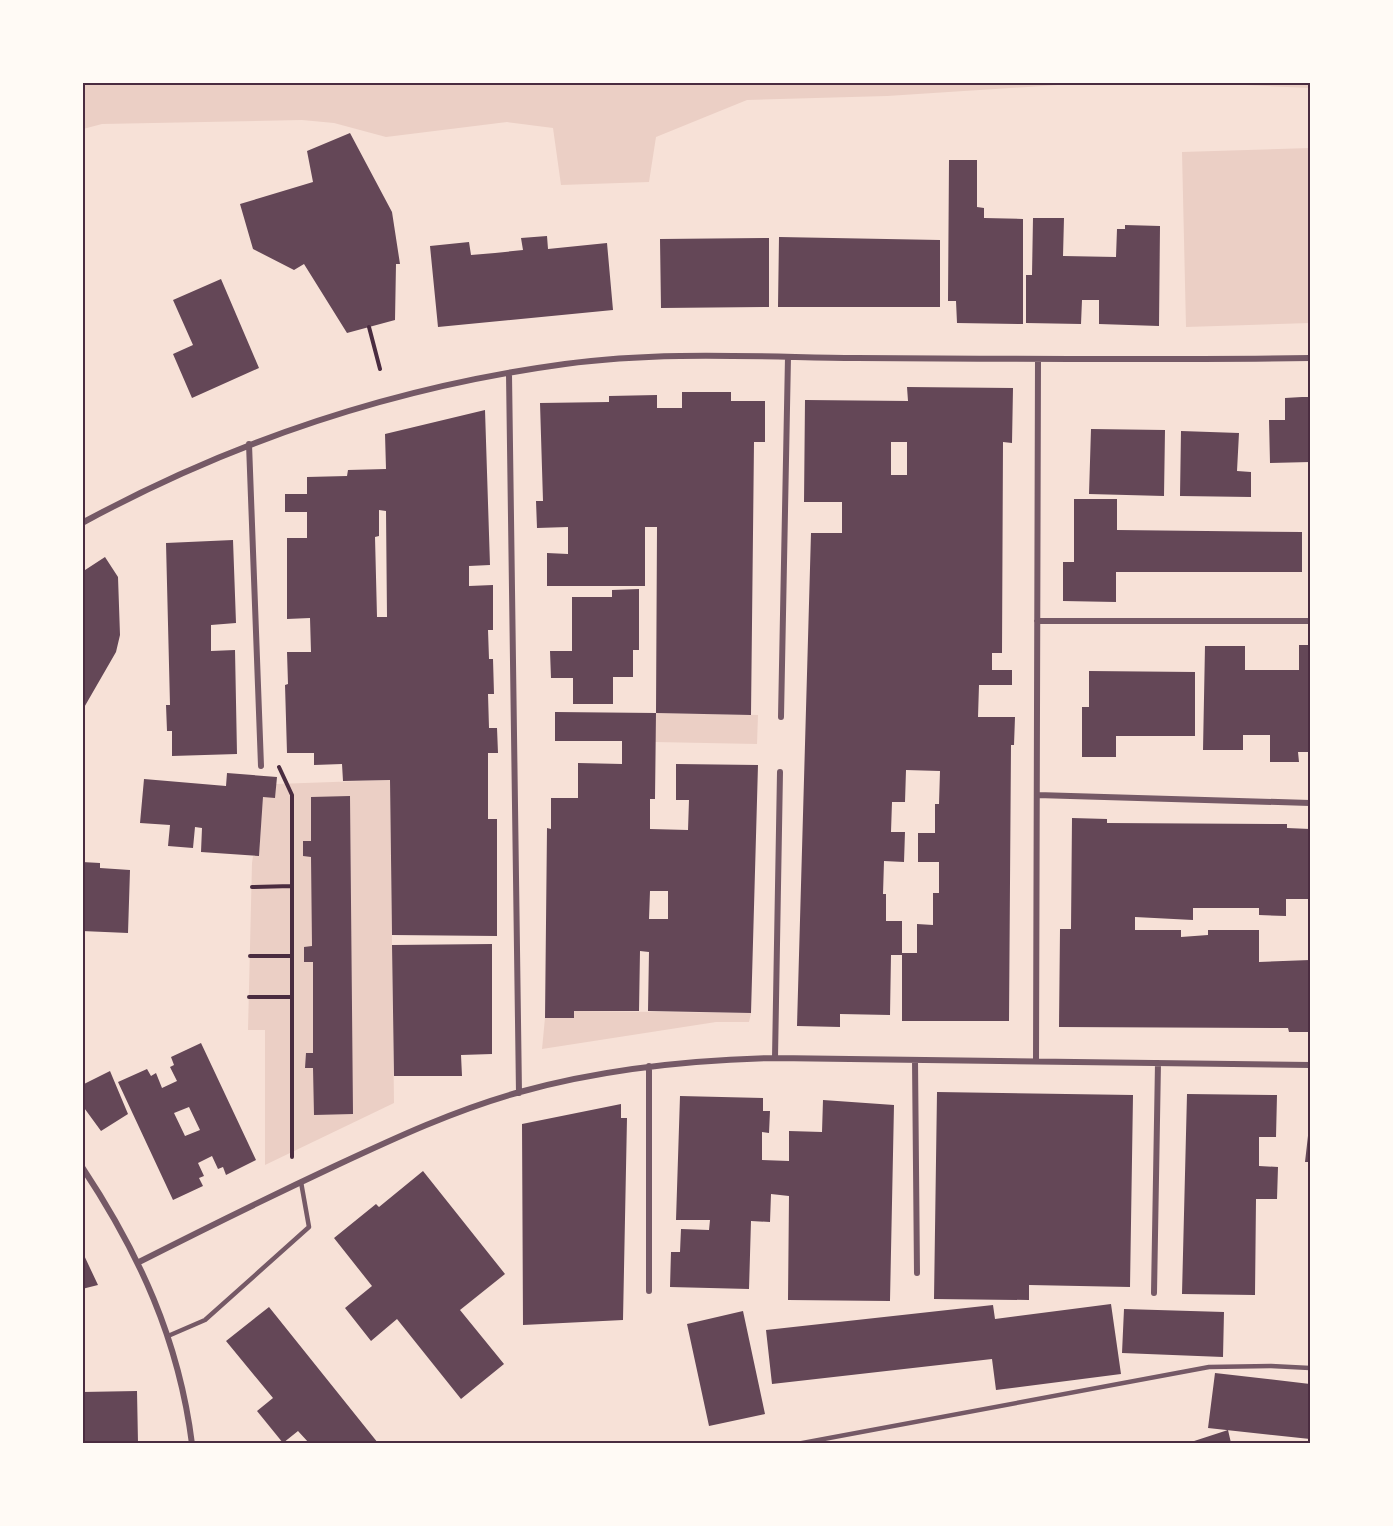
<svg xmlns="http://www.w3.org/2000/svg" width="1393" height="1526" viewBox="0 0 1393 1526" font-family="'Noto Serif',serif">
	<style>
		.green { fill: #ebcfc5 }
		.building { fill: #644757; fill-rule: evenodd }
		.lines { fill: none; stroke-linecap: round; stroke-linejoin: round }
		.path { stroke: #4a2c40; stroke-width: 4 }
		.service { stroke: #755966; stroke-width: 4.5 }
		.minor { stroke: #755966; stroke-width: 6 }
		.neatline { fill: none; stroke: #4a2c40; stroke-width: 2 }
	</style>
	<rect width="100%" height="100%" fill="#f7e1d7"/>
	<path class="green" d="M83,82H1088V83L887,96L747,100L656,137L649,182L561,185L553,128L507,122L386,137L334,123L302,120L102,124L83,129Z
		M1203,83H1310V88Z
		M1310,148V323L1186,327L1182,152Z
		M656,713L758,715L757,744L655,742Z
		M390,780L394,1103L265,1165V1030H248L252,863L253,856H259L263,797H275L276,784Z
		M574,1011L751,1013L749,1022H716L542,1049L545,1018H574Z"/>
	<path class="building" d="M350,133L392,212L400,264H396L395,320L347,333L304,264L294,270L253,249L240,204L313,182L307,151Z
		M949,160H977V207L984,208V218L1023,219V324L957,323L956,301H948Z
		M1033,218H1064L1063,256L1116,257L1117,229H1125V225L1160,226L1159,326L1099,324V300H1082L1081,324L1026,323V275H1032Z
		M547,236L548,249L607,243L613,310L438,327L430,246L469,242L471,255L495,253L523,250L521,238Z
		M779,237L940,240V307H778Z
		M769,238V307L661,308L660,239Z
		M221,279L259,368L192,398L173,354L193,345L173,300Z
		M907,387L1013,388L1012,443L1003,442L1002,653H992V670H1012V685H979L978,717H1015L1014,745H1011L1009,1021H902V955H891L890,1015L840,1014V1027L797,1026L811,533H842V502H804L805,400L908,401ZM891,442H907V475H891ZM906,770L940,771L939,804H935V833H918V862H939V893H933V925L917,924V953H902V921H886V894H883L884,861L904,862L905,832H891L892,802H905Z
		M682,392H731V401H765V442H754L751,715L656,713L657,527H645V586H547V553L568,554V527L537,528L536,501H543L540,403L609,402V396L657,395V408H682Z
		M1302,397H1310V462L1270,463L1269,420H1285V398Z
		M485,410L490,565L469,566V586L493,585V630H488L489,659H493L494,694H488L489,728H497L498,753H488V819H497V936L392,935L390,780L343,781L342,764L314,765V753H287L285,685L288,684L287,652H311L310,618L287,619V538H307V512H285V494H307V477L347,476L348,470L386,469L385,434ZM379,510L386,511L387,617H377L375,537L379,536Z
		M1091,429L1165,430L1164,496L1089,494Z
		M1181,431L1239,433L1237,471L1251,472V497L1180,496Z
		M1074,499H1117V530L1302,532V572H1116V602L1063,601V562H1074Z
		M233,540L236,623L211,625V651L235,650L237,754L172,756V731H167L166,705H170L166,543Z
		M105,557L118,577L120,635L116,652L82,711V572Z
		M639,589V650H633V677H613V704H573V678H551L550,651H572V597H612V590Z
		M1299,645H1310V752H1298L1299,762H1270V735H1243V750H1203L1205,646H1245V670H1299Z
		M1089,671L1195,672V736H1116V757H1082V707H1089Z
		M555,712L656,713L655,799H650V829L688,830L689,800H676V764L758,765L751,1013L648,1011L649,952L640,951L639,1011H574V1018H545L547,828L551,829V798H578V763L622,764V741H555ZM650,891H668V919H649Z
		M227,773L277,777L275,798L263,797L259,856L201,852L202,828L195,827L193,848L168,846L170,825L140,823L144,779L226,786Z
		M350,796L353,1114L314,1115L313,1068H305L306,1053H313V962H304V947L312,946L311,857L303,856V841H311V797Z
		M1072,818L1107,819V823L1287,824V828L1310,829V899H1286V916L1259,915V908H1193V920L1135,917V930H1181V937L1208,935V930H1259V962L1310,960V1032H1289L1288,1028L1059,1027L1060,929H1071Z
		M82,862L100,863V868L130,870L128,933L82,931Z
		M492,944V1054L461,1055L462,1076H394L392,945Z
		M201,1043L256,1160L226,1175L223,1167L218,1169L212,1156L198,1163L204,1176L199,1178L203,1186L173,1200L118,1082L147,1069L151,1076L156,1073L162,1088L177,1081L170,1067L174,1065L171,1057ZM189,1107L200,1130L185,1136L174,1113Z
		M110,1071L128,1114L101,1131L82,1105V1085Z
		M937,1092L1133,1095L1130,1287L1029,1285V1300L934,1299Z
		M1187,1094L1277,1095L1276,1137H1259V1166L1278,1167L1277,1199H1256L1255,1295L1182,1294Z
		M680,1096L763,1098V1111H770L769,1133L762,1132V1160L789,1161V1131L822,1132L823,1100L894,1105L890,1301L788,1300L789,1196L771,1194L770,1222L751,1221L749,1289L670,1287L671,1252H680L681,1229L709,1230L710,1220H676Z
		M621,1104V1118H627L623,1320L523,1325L522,1124Z
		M1309,1127H1310V1162H1305Z
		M423,1171L505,1274L460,1310L504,1364L461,1399L397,1319L371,1341L345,1308L372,1286L334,1238L376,1204L379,1207Z
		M82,1251L98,1285L82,1289Z
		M1111,1304L1121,1374L996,1390L992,1359L772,1384L766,1330L993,1305L995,1319Z
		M269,1307L378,1443H309L298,1431L283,1443L257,1411L273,1398L226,1341Z
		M1124,1309L1224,1312L1223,1357L1122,1353Z
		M743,1311L765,1414L709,1426L687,1324Z
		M1215,1373L1310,1384V1439L1208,1428Z
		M137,1391L138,1443H82V1392Z
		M1228,1430L1231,1443H1188Z"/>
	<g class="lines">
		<path class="path" d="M369,327L380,369
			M279,767L292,795V1157
			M252,887L292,886
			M250,956H292
			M249,997H292"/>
		<path class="service" d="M168,1336L205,1320L309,1227L301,1182
			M797,1444L1209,1367L1271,1366L1310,1368"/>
		<path class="minor" d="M509,374L519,1093
			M249,444L261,766
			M82,523C233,441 395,387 565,364C661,351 759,357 856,358C1007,359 1159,360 1310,358
			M1037,621H1310
			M781,717L788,357
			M1037,795L1310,803
			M775,1058L780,772
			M915,1060L917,1273
			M1036,1061L1038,359
			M649,1066V1291
			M82,1167C139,1253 179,1340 192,1444
			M139,1262C204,1229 269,1197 335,1166C395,1138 455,1110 520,1092C603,1069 689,1060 775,1058L1310,1065
			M1154,1293L1158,1063"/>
	</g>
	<rect width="1393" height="1526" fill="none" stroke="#fffaf5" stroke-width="168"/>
	<rect x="84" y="84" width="1225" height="1358" class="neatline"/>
</svg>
